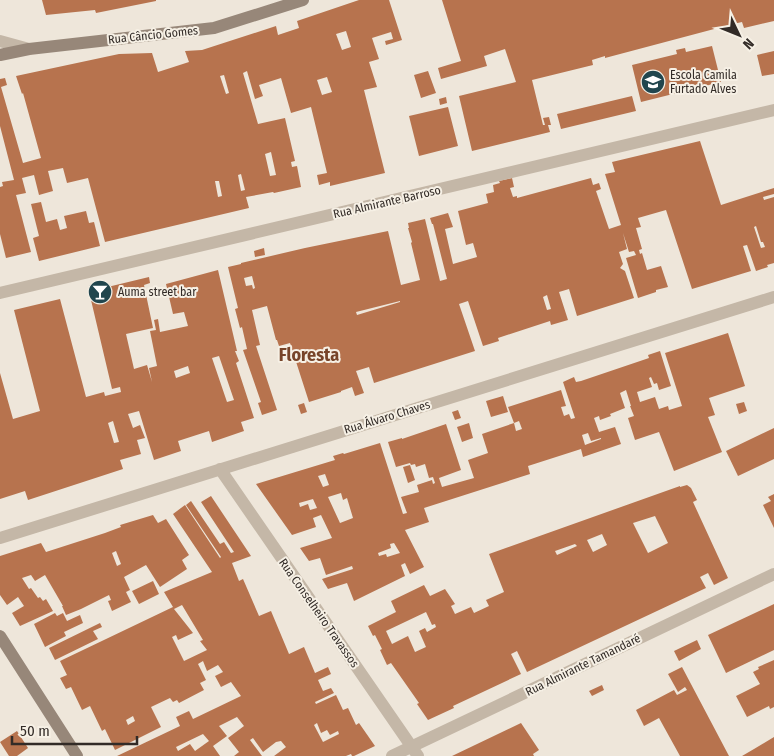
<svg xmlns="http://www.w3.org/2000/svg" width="774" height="756" viewBox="0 0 774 756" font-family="'Fira Sans Condensed',sans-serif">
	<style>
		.building { fill: #b7734e; fill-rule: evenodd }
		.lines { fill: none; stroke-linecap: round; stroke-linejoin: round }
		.street { stroke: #c4b7a7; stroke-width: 12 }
		.secondary { stroke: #978779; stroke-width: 12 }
		.labels { text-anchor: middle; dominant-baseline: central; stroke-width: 4; stroke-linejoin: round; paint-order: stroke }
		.street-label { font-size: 12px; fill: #322b27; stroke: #f6f0e5 }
		.poi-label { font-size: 12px; fill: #322b27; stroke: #f6f0e5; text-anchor: start }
		.district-label { font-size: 18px; font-weight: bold; fill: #774429; stroke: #f6f0e5 }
	</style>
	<rect width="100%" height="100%" fill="#eee6da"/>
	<path class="building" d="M42,0H156V1L96,13L95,10L46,15Z
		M359,0H389L402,40L386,45L385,41L393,39L391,32L372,38L379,59L369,62L377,87L364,90L385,173L330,186V182L319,185L317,175L327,173L311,107L291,113L281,78L259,85L263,96L255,99L247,71L243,73L258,124L285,118L295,161L291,162L292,167L297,166L301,187L274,193L273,192L246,197L249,208L105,242L88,178L67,183L63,168L48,171L53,191L39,195L34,175L22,178L26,193L16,195L31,252L6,258L0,234V187L3,186L2,182L14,180L0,126V79L5,78L7,85L1,87L23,163L41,158L23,93L22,94L16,76L119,54L152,53L158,72L189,62L185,51L202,50L276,26L278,35L299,28L297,21ZM346,31L351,47L342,50L336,34ZM224,75L229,93L226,94L220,76ZM327,77L332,92L322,95L317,80ZM271,152L276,175L270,176L265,154ZM241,174L245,190L241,191L238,175ZM215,181H219L222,196L218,197Z
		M442,0H774V21L744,28L742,22L733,24L605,58V56L592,60L593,65L532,80L543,125H545L543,118L549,117L551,125H548L550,132L472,151L459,96L516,82L505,49L484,56L487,66L441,79L438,68L461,61Z
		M712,46L721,82L641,102L632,65L677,54L676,50L685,48L686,52Z
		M774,51V74L762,76L757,55Z
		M428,71L436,93L421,98L414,75Z
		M632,96L636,111L561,129L557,114Z
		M446,97L447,103L440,105L439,99Z
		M448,107L458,146L419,156L409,116Z
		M700,141L721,205L774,188V194L763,197L764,200L774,197V263L767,265L768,267L756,271L747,245L743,246L751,271L692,289L666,210L638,218L641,227L636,228L642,249L639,250L640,254L642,253L647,270L661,266L668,287L656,290V292L638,298L626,258L636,255L634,251L629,252L623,233L627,249L619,252L623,264L620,268L625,271L634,298L577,316L569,289L559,292L568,320L551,325L550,321L498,338L499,341L483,346L468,301L459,304L475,351L374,383L369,367L356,371L364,393L355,396L352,387L341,391V392L309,402L290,343L279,346L277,340H276L267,306L252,310L260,345L256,346L277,410L262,415L258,403L261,402L243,350L247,349L242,327L240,328L235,309L238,308L228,267L241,264V263L305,248L388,231L401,285L420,280L411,243L412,242L408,228H409L408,223L425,219L440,281L447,279L433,224H432L430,218L448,213L453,227L445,229L453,264L477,257L473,243L466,245L458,211L488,203L486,194L494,192L493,185L500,183L499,181L512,178L514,187L510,188L513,197L517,196V198L591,178L593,185L599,183L601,189L596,191L609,229L621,225L605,174L615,172L612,162ZM756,226L761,242H763L765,247L761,248L754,227ZM252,276L255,288L253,289L252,285L246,286L244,278ZM547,295L551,309L547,310L543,297ZM400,301V302L357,315L356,312Z
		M41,202L46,222L57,219L60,230L67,228L64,216L86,211L89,223L94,222L100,246L39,261L33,238L39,236L31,204Z
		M264,248L265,255L255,257L254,251Z
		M218,270L237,351H235L239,361L236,363L254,418L241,422L244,431L212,442L209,431L178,441L181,451L154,460L139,411L128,414L133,428L140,425L145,438L137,440L141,454L120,460L123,469L28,500L25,491L0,499V373L13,419L40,411L14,310L60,299L86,397L104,392L105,396L121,392L120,387L112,389L91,300L93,299L91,291L149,277L150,283L144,285L153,328L126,334L134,369L147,365L152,382L149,368L157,366L150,331L156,330L154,320L158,319L160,332L188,326L184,312L173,314L166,284ZM219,356L234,400L227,402L212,358ZM188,366L190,373L176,378L174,371ZM113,421L119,442L114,443L108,423Z
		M728,333L745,386L709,398L715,415L708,417L722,452L674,471L659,432L635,440L628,418L634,416L630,406H631L626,390L620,393L625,408L610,414L611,416L600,420L599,416L594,418L599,432L615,427L621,444L583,457L581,449L528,466L530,474L424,508L429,522L405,530L424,567L410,574L405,563L401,565L405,576L354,601L347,583L328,589L322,579L353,569L352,566L326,575L320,558L309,561L300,548L332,538L321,515L313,518L316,527L292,535L256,484L335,460L333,456L343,453L344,454L380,443L403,514L407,513L401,497L419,492L417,485L432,480L433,484L435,483L433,477L429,478L425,464L416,467L415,464L411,465L410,463L396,467L388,442L402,438V439L446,424L461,470L439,478L442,487L474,478L468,460L488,453L482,434L514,423L516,431L522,429L519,421L514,423L508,407L561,390L566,406L561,407L564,416L569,414L571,419L575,418L563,382L574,377L576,382L581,381L649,358L648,355L660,351L671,386L659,390L657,383L654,384L651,377L649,378L652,387L637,392L640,402L655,397L659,409L668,406L669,410L682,406L665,353ZM588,433L591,441L601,438V439L585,445L582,435ZM325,474L329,485L323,487L318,476ZM341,493L343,500L347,498L353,518L340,523L328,497ZM313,499L317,508L310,510L308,504L300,507L299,503ZM394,543L400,553L387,557L386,554L379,556L378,553L391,548L390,544Z
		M503,396L508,412L491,417L486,401Z
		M744,402L747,411L739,414L736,404Z
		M304,403L307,412L301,414L298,405Z
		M458,410L461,418L455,420L452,412Z
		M469,423L473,438L462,442L457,427Z
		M774,428V459L738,476L726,451Z
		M410,465L415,480L408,483L403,467Z
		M687,485L691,488L697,500L693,502L728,578L714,585L708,573L700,577L706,588L527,672L517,651L511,654L521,674L453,706L454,708L428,720L417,704L419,703L391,663L387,665L380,650L382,649L375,635L373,636L368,626L396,612L391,601L424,585L430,596L445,589L455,604L451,606L455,614L471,607L474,613L489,606L486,600L504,592L489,554L680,486V487ZM655,516L668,543L648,553L633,523ZM602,534L607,545L593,552L587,540ZM575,544L577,546L557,555L555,551ZM426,612L432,625L435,624L436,627L427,632L425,628L419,631L426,647L415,652L408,636L392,644L386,631Z
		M774,494V528L763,505L771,501L768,497Z
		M211,496L251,556L232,563L239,581L243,579L259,616L271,611L289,654L304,647L315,673L328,667L331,674L318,680L323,691L331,688L334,693L315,702L316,704L336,695L343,710L348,708L356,725L359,723L375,746L354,756H352L351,754L346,756H274L286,747L281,741L276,742L263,752L253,738L250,740L262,756H234L239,752L228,738L244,726L237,717L219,726L227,736L213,746L220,756H117L180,726L176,717L189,711L193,719L241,696L231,682L221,687L215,676L223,672L218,665L207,671L203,661L198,664L206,680L200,683L204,690L179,703L177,700L173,702L170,698L151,707L161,727L115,750L105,729L102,731L90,706L82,710L71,687L66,689L60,678L67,675L60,661L173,607L164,592L212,572L173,514L185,505L220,558L221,557L186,505L191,501L220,544L224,542L231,553L234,552L201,502ZM182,605L203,640L200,641L207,650L184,661L172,637L176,635L178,640L193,633L174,609ZM133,716L135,721L128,725L126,720ZM317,723L321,733L327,730L330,735L338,731L339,734L323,742L314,725ZM203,734L209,741L195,751L190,744L178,751L176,747Z
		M153,515L158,523L166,519L189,555L182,560L187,569L160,587L146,565L124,577L130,590L126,592L131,602L112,611L108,601L111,600L109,595L81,609L66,615L62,606H63L45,575L35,581L31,575L22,578L29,589L31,588L38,598L40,597L43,601L46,599L53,611L20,626L12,613L24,606L18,597L7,605L0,595V556L41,543L46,552L105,533L121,527L120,525ZM116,551L121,564L117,566L112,553Z
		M153,581L159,594L139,604L132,591Z
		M774,604V650L726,673L708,635Z
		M55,613L57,616L63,613L67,621L80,615L83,623L64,632L66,636L45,647L34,624Z
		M100,623L102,627L93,631L98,639L55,660L49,648Z
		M697,640L701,649L679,661L674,651Z
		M774,660V707L770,709L769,706L747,717L736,696L760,684L753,672L759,669L758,667Z
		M682,667L729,756H680L659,718L644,726L636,710L674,690L677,695L687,690L685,687L678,692L668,674Z
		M602,685L604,690L592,696L589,691Z
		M521,723L539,750L533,754L534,756H452Z
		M17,731L28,748L17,756H9L0,742Z
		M774,737V756H742L754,749Z"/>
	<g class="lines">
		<path class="street" d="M0,41L29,49
			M0,293L774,110
			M220,469L418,756
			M0,538L774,297
			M392,756L774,574"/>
		<path class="secondary" d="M0,55L29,49L214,28L303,0
			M0,636L77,756"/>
	</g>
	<defs>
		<g id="school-disc" transform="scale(1.25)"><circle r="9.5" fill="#21464e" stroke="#f6f0e5"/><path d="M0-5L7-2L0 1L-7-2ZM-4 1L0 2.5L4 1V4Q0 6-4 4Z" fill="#fff"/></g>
		<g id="bar-disc" transform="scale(1.25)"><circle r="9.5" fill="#21464e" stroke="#f6f0e5"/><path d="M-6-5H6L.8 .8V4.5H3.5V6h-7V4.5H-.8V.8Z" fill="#fff"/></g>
	</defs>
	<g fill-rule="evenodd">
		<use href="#school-disc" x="653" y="82"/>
		<use href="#bar-disc" x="100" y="292"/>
	</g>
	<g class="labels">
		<g class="street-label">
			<text transform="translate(153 35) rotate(-6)">Rua Câncio Gomes</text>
			<text transform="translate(387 202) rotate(-13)">Rua Almirante Barroso</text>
			<text transform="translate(387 417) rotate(-17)">Rua Álvaro Chaves</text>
			<text transform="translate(319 613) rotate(55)">Rua Conselheiro Travassos</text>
			<text transform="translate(583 665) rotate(-26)">Rua Almirante Tamandaré</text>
		</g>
		<g class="poi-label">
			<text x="670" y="75">Escola Camila<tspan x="670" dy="14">Furtado Alves</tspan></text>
			<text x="118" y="292">Auma street bar</text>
		</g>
		<g class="district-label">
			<text x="309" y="355">Floresta</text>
		</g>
	</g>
	<g transform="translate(739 35) rotate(133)" stroke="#f6f0e5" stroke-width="4" paint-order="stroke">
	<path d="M0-4L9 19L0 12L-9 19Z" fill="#322b27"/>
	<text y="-8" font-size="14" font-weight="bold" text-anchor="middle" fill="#322b27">N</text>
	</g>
	<path d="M12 736v8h125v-8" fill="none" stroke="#322b27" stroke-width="2.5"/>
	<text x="20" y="736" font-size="15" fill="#322b27" stroke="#f6f0e5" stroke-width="4" paint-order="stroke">50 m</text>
</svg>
